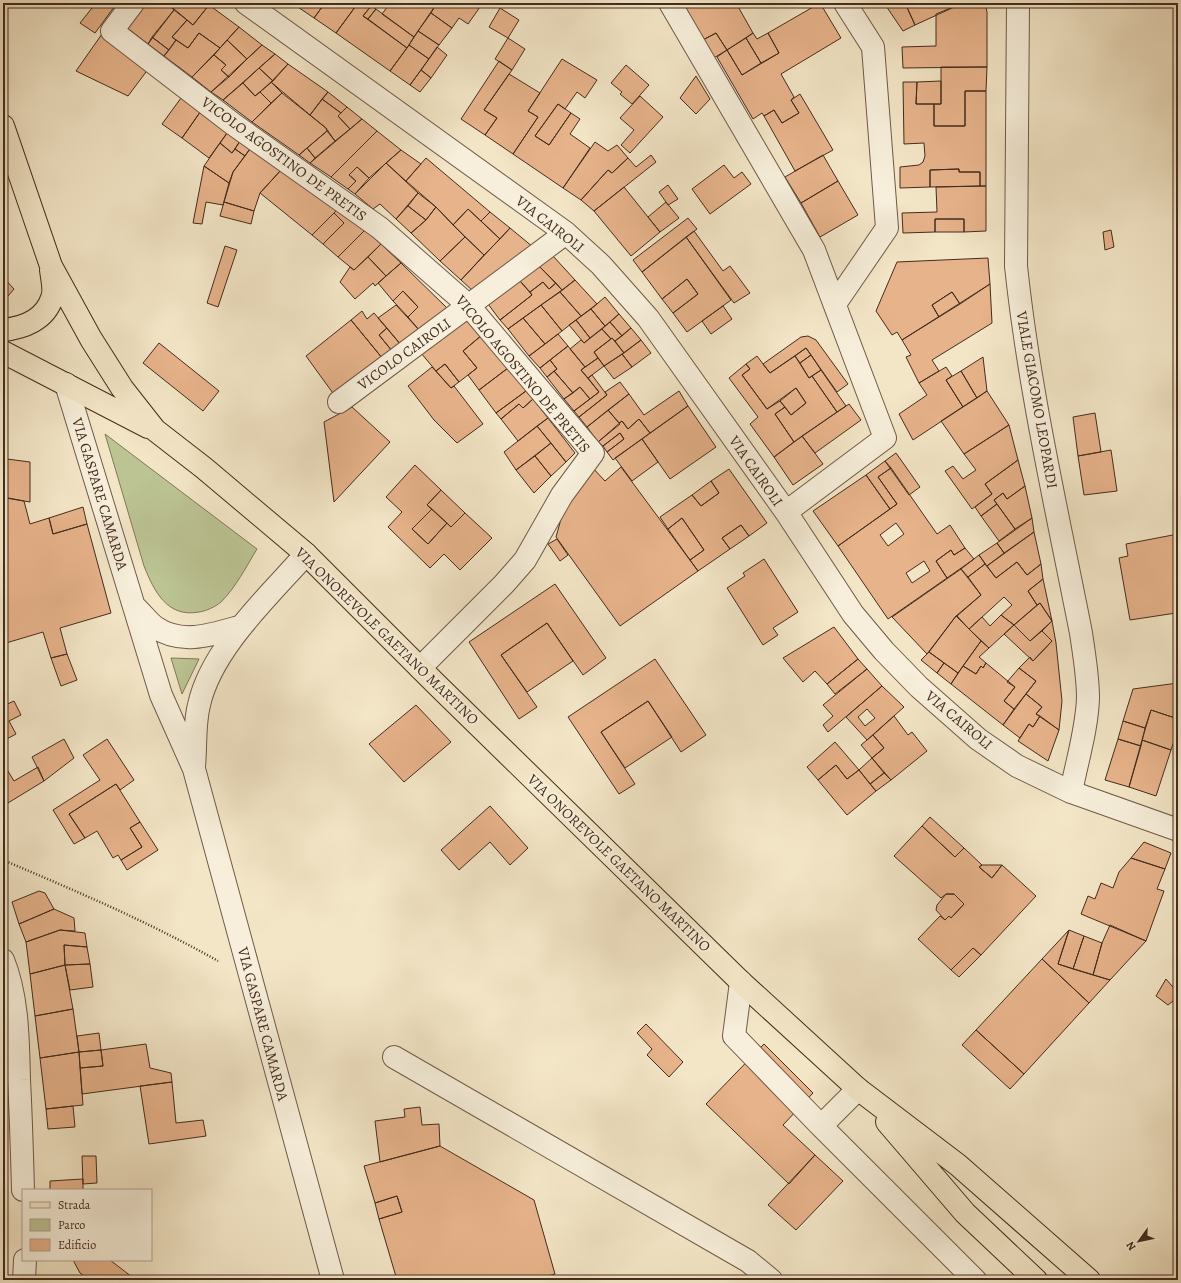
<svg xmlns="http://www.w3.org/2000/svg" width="1181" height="1283" viewBox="0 0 1181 1283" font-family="Alegreya,serif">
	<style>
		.green { fill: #bcc494; stroke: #807858 }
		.building { fill: #e7b38b; stroke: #442c1d; fill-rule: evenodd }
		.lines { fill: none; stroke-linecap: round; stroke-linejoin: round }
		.minor-casing { stroke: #705a48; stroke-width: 24 }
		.major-casing { stroke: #442c1d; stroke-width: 24 }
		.path { stroke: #442c1d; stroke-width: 2.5; stroke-dasharray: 1 2; stroke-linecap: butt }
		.minor { stroke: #f7efdb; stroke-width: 22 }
		.major { stroke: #f3e6c7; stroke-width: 22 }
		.labels { text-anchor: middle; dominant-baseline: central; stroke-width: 4; stroke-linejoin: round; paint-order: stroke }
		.street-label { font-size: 15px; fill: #442c1d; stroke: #f7efdb }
	</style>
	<rect width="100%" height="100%" fill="#f3e6c7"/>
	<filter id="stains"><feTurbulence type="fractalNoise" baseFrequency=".005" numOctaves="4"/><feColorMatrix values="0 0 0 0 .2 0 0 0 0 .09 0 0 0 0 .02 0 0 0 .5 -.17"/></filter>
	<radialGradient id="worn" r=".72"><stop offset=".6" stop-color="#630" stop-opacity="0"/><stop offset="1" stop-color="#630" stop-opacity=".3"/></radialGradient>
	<path class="green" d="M105,434L257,549C246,567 236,587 221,602C215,607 206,611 199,612C167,618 154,591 144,566Z
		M171,658L199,659L182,694Z"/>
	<path class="building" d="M96,3H117L95,33L80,23Z
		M144,3H166L174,10L148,44L126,27Z
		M167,3H206L209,5L193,25Z
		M292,3H325L314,18Z
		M325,3H358L336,33L314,18Z
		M358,3H368L371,6L363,16L407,48L390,71L336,33Z
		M390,3H437L414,37L382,14Z
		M437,3H474L480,7L468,24L459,18L452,28L431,13Z
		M693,3H736L753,33L727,50L716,33L701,41L683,9Z
		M820,3L841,38L781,74L794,97L791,100L799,113L782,123L774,110L764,116L762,113L753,119L717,57L727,50L742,75L779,53L768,33Z
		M884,3H905L915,25L903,31Z
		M905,3H963L915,25Z
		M963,3H985L987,12V67L903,68L902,47L936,46V14Z
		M209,5L239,27L220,48L199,33L188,48L172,37L187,20L193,25Z
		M371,6L376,9L368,19L363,16Z
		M500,8L519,20L508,38L489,27Z
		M376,9L414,37L407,48L368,19Z
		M174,10L187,20L172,37L176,40L169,50L152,37Z
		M431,13L452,28L439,45L418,31Z
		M239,27L262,45L247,59L227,40Z
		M418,31L439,45L429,59L409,45Z
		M199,33L220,48L192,77L164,56L176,40L188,48Z
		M716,33L727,50L712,59L701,41Z
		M753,33L757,39L768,33L779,53L761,63L746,38Z
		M102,34L149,68L128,96L76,71Z
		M152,37L169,50L164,56L148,44Z
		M508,38L525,49L512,70L495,59Z
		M746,38L761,63L742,75L727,50Z
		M227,40L247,59L229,77L221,70L226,65L214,55Z
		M262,45L275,54L223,100L211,92Z
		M409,45L429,59L410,85L390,71Z
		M437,47L447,55L431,78L421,70Z
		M275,54L288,64L273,81L259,68Z
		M214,55L226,65L221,70L229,77L211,92L192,77Z
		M562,59L597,80L585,98L577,92L565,109L558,104L535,136L549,145L571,113L580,119L570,134L590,148L563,188L513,154L538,117L528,111Z
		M499,61L512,70L484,110L497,118L485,135L461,119Z
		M288,64L328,92L310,115L271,82Z
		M626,65L649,85L632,104L620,94L622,92L611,83Z
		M941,67H987L986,91H965V126H934V104H941Z
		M259,68L273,81L255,96L243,83Z
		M421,70L431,78L420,92L410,85Z
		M509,74L540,93L528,111L538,117L513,154L485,135L497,118L484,110Z
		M696,76L710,99L696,114L680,98Z
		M941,81V104H916L917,82Z
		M271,82L282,93L271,103L260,92Z
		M903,82H917L916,104H934V126H965V91H986V186H980V172H959V169L930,170V187L900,188V167L919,165L923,162L925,156L924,143L904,144Z
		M243,83L255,96L260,92L271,103L252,122L223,100Z
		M328,92L347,107L341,113L322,99Z
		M282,93L326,128L327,131L299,155L252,122Z
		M184,94L203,108L182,138L162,124Z
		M800,94L833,150L795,171L764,116L774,110L782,123L799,113L791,100Z
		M640,96L663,117L630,153L621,145L634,130L620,118Z
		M322,99L341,113L338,116L350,129L335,141L326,128L310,115Z
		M558,104L571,113L549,145L535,136Z
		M347,107L362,119L350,129L338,116Z
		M203,108L230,129L209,158L182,138Z
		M362,119L377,131L331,177L310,163Z
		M230,129L242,138L232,153L220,143Z
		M327,131L335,141L315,158L307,148Z
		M377,131L401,150L369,178L357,167L349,175L356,181L348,189L331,177Z
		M242,138L252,146L245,156L235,149Z
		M595,142L608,151L617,145L628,158L612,173L608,170L581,200L563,188Z
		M220,143L232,153L235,149L245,156L233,172L229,183L204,166Z
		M252,146L282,169L260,193L254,211L224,202L233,172Z
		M307,148L315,158L310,163L299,155Z
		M401,150L421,164L406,181L386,163Z
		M651,155L656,162L594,211L581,200L608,170L612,173L628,158L636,167Z
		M823,155L838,181L801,203L785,177Z
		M426,158L490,212L481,221L468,209L453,225L436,207L406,181Z
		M386,163L418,193L396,219L380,204L373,209L355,194Z
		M724,165L734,178L742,172L751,184L710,214L692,189Z
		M204,166L229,183L223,205L206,202L202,224L193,223Z
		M357,167L369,178L355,194L348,189L356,181L349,175Z
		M282,169L338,209L312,235L260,193Z
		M959,169V172H980V186L930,187V170Z
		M838,181L858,215L820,237L801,203Z
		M668,185L678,199L668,205L659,192Z
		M986,186V231L964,232V219H935V232L903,233L902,213L937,212L936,187Z
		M624,187L660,232L631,256L594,211Z
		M418,193L436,207L426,220L408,206Z
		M224,202L254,211L251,224L220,216Z
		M666,202L679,218L660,232L648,217Z
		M408,206L426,220L411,233L396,219Z
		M436,207L465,237L440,261L411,233L426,220Z
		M338,209L365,230L338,257L323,244L344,223L334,213Z
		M468,209L500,239L484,255L453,225Z
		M490,212L510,228L500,239L481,221Z
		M334,213L344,223L323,244L312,235Z
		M688,218L697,229L642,272L633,260Z
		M935,219H964V232H935Z
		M510,228L533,247L473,291L461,280Z
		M365,230L381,244L354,270L338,257Z
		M1111,230L1114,247L1105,250L1103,232Z
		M694,231L723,271L730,266L750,293L734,303L686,237Z
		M465,237L484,255L461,280L440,261Z
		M686,237L731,300L687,332L673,313L698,294L687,279L662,299L642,272Z
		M381,244L401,263L386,276L368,257Z
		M225,246L237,250L218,307L207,303Z
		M553,256L575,280L562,290L539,266Z
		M368,257L386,276L375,286L373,283L355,299L340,282L350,267L354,270Z
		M988,258L990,284L960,304L952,292L932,305L939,317L902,340L897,332L892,335L876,311L897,262Z
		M401,263L448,309L420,331L408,317L418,307L403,291L393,301L378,283Z
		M539,266L556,283L549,289L543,282L530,292L520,281Z
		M3,277L14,289L3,302Z
		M687,279L698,294L673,313L662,299Z
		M575,280L597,304L581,316L560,292Z
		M520,281L532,295L500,320L488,304Z
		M543,282L549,289L556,283L562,290L508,329L500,320L532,295L530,292Z
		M990,284L992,323L932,360L939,371L919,383L906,357L911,355L902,340Z
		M403,291L418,307L408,317L393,301Z
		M560,292L581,316L562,331L541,305Z
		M952,292L960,304L939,317L932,305Z
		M605,297L619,314L605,326L591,309Z
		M396,305L420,331L401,345L378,318Z
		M541,305L562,331L545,344L523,318Z
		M723,306L732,319L711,334L702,321Z
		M591,309L605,326L590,338L576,320Z
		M362,311L367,319L374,313L387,328L379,335L393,352L383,359L351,320Z
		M619,314L631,328L622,336L610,322Z
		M468,317L482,335L463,351L477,368L459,382L445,364L436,371L421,353Z
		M523,318L545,344L529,356L508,329Z
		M351,320L383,359L335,396L306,356Z
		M576,320L590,338L584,343L569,325Z
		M610,322L622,336L615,341L612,338L611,339L602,329Z
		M387,328L401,345L393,352L379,335Z
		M631,328L641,340L624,353L615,341Z
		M602,329L611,339L594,352L598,358L585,367L570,349L581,340L584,343Z
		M558,334L568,346L540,368L529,356Z
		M482,335L508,368L479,390L468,375L477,368L463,351Z
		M808,336L816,340L848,384L837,392L806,348L770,373L763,364L801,337Z
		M612,338L624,353L604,366L594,352Z
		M641,340L651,353L632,367L622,354Z
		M159,343L219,391L203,411L143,363Z
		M568,346L585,367L581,370L599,392L590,399L580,387L573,393L554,371L557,369L550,360Z
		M806,348L811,355L800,363L795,356Z
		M622,354L632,367L614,379L604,366Z
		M811,355L821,370L809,378L800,363Z
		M757,356L770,373L795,356L809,378L812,376L837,412L794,442L775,414L785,407L791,415L806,403L796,388L767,409L742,375L750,369L746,364Z
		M983,357L987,391L977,398L961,371Z
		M598,358L604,366L588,378L581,370Z
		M550,360L557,369L547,377L540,368Z
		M445,364L459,382L451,388L436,371Z
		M746,364L750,369L742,375L767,409L780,401L785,407L775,414L794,442L774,457L750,424L758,417L729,378Z
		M432,367L451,388L454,386L483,424L457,443L434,420L408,386Z
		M946,367L952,376L946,380L963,407L913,440L899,414L927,395L919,383Z
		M508,368L526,391L496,413L479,390Z
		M821,370L846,406L837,412L812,376Z
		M554,371L573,393L564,399L547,377Z
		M961,371L977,398L963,407L946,380Z
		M592,375L607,395L579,417L574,411L599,392L588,378Z
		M620,382L629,394L587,427L579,417L607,395L605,392Z
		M580,387L590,399L574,411L564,399Z
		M3,388L7,390L6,498L3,497Z
		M796,388L806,403L791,415L780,401Z
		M526,391L533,399L523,408L519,404L501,419L496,413Z
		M679,391L688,406L650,433L639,419L628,429L622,421L619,423L608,410L629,394L644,415Z
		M987,391L1009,425L964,454L941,421Z
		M533,399L548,418L518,441L501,419L519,404L523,408Z
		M849,404L861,420L815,453L802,436Z
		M688,406L716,447L670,479L642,439Z
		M352,407L390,442L334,502L324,422Z
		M608,410L620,424L598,442L587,427Z
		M1095,413L1101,452L1078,456L1073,417Z
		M548,418L575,453L566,462L537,426Z
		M639,419L650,433L613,460L607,452L624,439L620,433L603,446L598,442L622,421L628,429Z
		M1009,425L1018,460L985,484L992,494L972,509L945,471L953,466L963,479L976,470L964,454Z
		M537,426L551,443L516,470L504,452Z
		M620,433L624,439L607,452L603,446Z
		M802,436L823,464L793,485L774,457Z
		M642,439L658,462L632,481L615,458Z
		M551,443L566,462L551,476L535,456Z
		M1111,450L1117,491L1084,495L1078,456Z
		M896,453L920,487L909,495L885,461Z
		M535,456L551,476L534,493L516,470Z
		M7,459L30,462V502L6,498Z
		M1018,460L1025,486L1007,499L1003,493L994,500L997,504L981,516L975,507L992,494L985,484Z
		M885,461L891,468L878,477L897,504L890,509L866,475Z
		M415,465L441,490L427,505L432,509L412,529L428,544L447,523L451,527L465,513L492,538L460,570L444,554L430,568L388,527L402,512L386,497Z
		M591,466L605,481L621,467L698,571L620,626L556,537L566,501Z
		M891,468L937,534L950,525L965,548L954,555L951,550L936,561L947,578L888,619L838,546L897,504L878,477ZM896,523L904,534L888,546L880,535ZM924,561L930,571L912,583L906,573Z
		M729,469L767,523L749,536L741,525L722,538L730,549L698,571L690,560L704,550L682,518L668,529L660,517L692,495L701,506L719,493L711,481Z
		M866,475L890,509L838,546L813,511Z
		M711,481L719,493L701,506L692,495Z
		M1025,486L1032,518L1015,529L994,500L1003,493L1007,499Z
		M441,490L465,513L451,527L427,505Z
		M3,497L24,501L30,524L49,518L53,534L87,524L111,613L60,628L67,654L51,658L43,632L6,643L3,634Z
		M997,504L1015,529L999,541L981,516Z
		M83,507L87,524L53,534L49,518Z
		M432,509L447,523L428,544L412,529Z
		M682,518L704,550L690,560L668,529Z
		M1032,518L1034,532L1004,553L997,543Z
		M741,525L749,536L730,549L722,538Z
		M1034,532L1041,564L1027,575L1017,562L996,578L987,566Z
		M1178,534V607L1175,608L1176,613L1130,620L1119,558L1128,556L1126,544Z
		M557,539L568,555L560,561L548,544Z
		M997,543L1004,553L987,566L979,555Z
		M965,548L974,559L947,578L936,561L951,550L954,555Z
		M979,555L985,564L968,577L961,569Z
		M764,559L798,612L773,628L778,635L763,645L727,588L745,576L743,573Z
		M1017,562L1027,575L1041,564L1043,579L1028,591L1037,605L1014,625L1001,615L1012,605L1004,597L969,629L957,616L981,595L968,577L985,564L996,578Z
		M961,569L981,595L956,616L927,654L892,617Z
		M1043,579L1052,621L1040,603L1037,605L1028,591Z
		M555,584L606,658L583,675L547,623L501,655L537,707L519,719L469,642Z
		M1040,603L1052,621L1030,641L1014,625Z
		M1001,615L1014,625L989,648L969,629L982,617L990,626Z
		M956,616L981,641L958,673L929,652Z
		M1052,621L1056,643L1062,701L1059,730L1036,714L1042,707L1026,694L1036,681L1019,668L1030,657L1033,661L1052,641L1042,631Z
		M547,623L573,661L527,692L501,655Z
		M1014,625L1030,641L1042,631L1052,641L1033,661L1004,634Z
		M834,627L858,659L827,684L815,671L803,682L783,658Z
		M981,641L989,648L979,657L986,663L983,668L981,666L976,674L963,666Z
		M929,652L944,663L937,673L921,660Z
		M67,654L77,680L61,686L51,658Z
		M655,659L706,735L681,752L648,701L601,732L635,784L619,794L568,717Z
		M858,659L867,669L835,694L827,684Z
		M944,663L958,673L951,684L937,673Z
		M986,663L1015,687L1004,701L1014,709L1003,725L951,684L963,666L976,674L981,666L983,668Z
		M1019,668L1036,681L1014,709L1004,701L1015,687L1007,682Z
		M867,669L882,686L828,732L823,725L833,716L823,705Z
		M1178,683V719L1151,710L1145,728L1123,721L1133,689Z
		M882,686L904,707L867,740L846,717ZM867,709L875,718L865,726L858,717Z
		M1026,694L1042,707L1036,714L1040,716L1033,727L1029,724L1020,738L1003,725Z
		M14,701L21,715L9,721L16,734L3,741V706Z
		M648,701L672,737L625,768L601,732Z
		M416,705L451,742L404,782L369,744Z
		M1151,710L1178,719V729L1171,750L1142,740Z
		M894,716L908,735L912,732L927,751L891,780L872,758L884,748L873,735Z
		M1040,716L1059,730L1048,761L1018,741L1029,724L1033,727Z
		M1123,721L1145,728L1141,746L1118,739Z
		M873,735L884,748L872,758L861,745Z
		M64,739L74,758L44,781L32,757Z
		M107,739L134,780L120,790L116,784L69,814L85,838L74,844L53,810L100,780L83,755Z
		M1118,739L1141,746L1129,787L1105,780Z
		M1142,740L1171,750L1156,796L1129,787Z
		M835,742L859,770L847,779L836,765L818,780L807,767Z
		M872,758L884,773L870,784L859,770Z
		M3,763L14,781L38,767L44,781L3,806Z
		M836,765L847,779L859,770L876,791L847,815L818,780Z
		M884,773L891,780L876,791L870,784Z
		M116,784L140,822L130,828L142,847L121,860L118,855L113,858L97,831L85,838L69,814Z
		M490,806L528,848L510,865L490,842L459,870L441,850Z
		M930,817L964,848L955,857L922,826Z
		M140,822L158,850L127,870L121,860L142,847L130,828Z
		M922,826L955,857L964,848L982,865L979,867L992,878L1002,865L1036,896L981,955L973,948L951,970L918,939L940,916L945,920L949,916L951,918L964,904L954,894H946L941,898L894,856Z
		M1144,842L1171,853L1165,869L1131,858Z
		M1131,858L1165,869L1157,889L1164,891L1146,941L1081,914L1088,896L1095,899L1101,883L1113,888L1119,872Z
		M982,865H1002L992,878L979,867Z
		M39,891L45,893L54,909L19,924L12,902Z
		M946,894H954L964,904L951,918L949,916L945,920L936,910L937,905Z
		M54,909L74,918L75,931L60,930L26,942L19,924Z
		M1110,925L1146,941L1110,980L1093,975L1102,943Z
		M60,930L85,933L87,947L64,945L65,965L30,974L26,942Z
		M1069,930L1058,964L1110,980L1089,1003L1042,959Z
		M1069,930L1084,936L1073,969L1058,964Z
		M1084,936L1102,943L1093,975L1073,969Z
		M64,945L87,947L90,964L65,965Z
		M973,948L981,955L959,977L951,970Z
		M1042,959L1089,1003L1024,1074L976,1030Z
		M90,964L93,987L70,990L65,965Z
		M65,965L73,1009L35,1016L30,974Z
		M1166,979L1178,993V997L1168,1005L1156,996Z
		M73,1009L79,1052L40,1058L35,1016Z
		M646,1024L683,1062L669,1077L647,1055L652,1049L637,1033Z
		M976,1030L1024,1074L1010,1089L962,1045Z
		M99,1033L101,1050L79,1052L77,1036Z
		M146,1044L150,1068L171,1073L172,1082L82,1094L80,1068L103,1066L101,1050Z
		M764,1044L813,1093L783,1125L815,1155L789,1184L706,1104Z
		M101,1050L103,1066L80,1068L79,1052Z
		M79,1052L83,1105L46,1109L40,1058Z
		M172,1082L176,1123L203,1120L206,1136L149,1144L140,1086Z
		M73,1106L75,1127L48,1129L46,1109Z
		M420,1107L422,1125L439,1124L440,1146L380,1162L375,1121L405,1117L404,1109Z
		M440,1146L534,1200L555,1274L533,1280H397L379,1219L402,1212L397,1196L375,1203L364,1166Z
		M815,1155L843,1181L796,1230L768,1205Z
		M82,1156H96L97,1183L83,1184Z
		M83,1179V1190H50V1181Z
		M397,1196L402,1212L379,1219L375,1203Z
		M73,1260H110L136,1280H90L80,1273Z"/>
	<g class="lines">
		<g class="minor-casing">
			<path id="minor" d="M133,3L112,31L233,124L380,228L469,306L593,453L562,495L525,560L504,584L420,668
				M246,3L566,233L601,265L648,318L786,512L853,614L884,651L919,687L978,739L1017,766L1071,792L1178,830
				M670,3L814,250L885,438L786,512
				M1018,3L1016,266C1029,389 1057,511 1081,633C1084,654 1088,676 1088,698C1087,729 1077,761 1071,792
				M835,304L887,228L873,47L845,3
				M66,384L161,695L194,769L333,1280
				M339,402L566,233
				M135,607C142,613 148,622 155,627C182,646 214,634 242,626
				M194,766C196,746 194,724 199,705C211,649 269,596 306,554
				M3,960C18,997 18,1040 19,1080C21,1117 22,1153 23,1190
				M741,982L734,1036L821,1126L858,1089
				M394,1057L748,1261L771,1280
				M821,1126L975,1280
				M24,1280L25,1260"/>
		</g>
		<g class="major-casing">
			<path id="major" d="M3,126L51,266L91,339L122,388L155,430L204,468L306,554L435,683L741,982L858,1089L958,1165L1089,1280
				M3,330C23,328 45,320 52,298C55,291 52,278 51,270
				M3,352L148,427
				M887,1122L965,1213L1036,1280"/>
		</g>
		<path class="path" d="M3,860C76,891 149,922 218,961"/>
		<use href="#minor" class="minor"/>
		<use href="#major" class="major"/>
	</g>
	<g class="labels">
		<g class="street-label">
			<text transform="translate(284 159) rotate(36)">VICOLO AGOSTINO DE PRETIS</text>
			<text transform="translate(550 224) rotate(38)">VIA CAIROLI</text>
			<text transform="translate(404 354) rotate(-36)">VICOLO CAIROLI</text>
			<text transform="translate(523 374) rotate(50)">VICOLO AGOSTINO DE PRETIS</text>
			<text transform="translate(1037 400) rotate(80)">VIALE GIACOMO LEOPARDI</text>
			<text transform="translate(756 471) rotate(55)">VIA CAIROLI</text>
			<text transform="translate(100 494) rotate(73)">VIA GASPARE CAMARDA</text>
			<text transform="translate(387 636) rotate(44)">VIA ONOREVOLE GAETANO MARTINO</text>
			<text transform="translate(959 720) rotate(40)">VIA CAIROLI</text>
			<text transform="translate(619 863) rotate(44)">VIA ONOREVOLE GAETANO MARTINO</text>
			<text transform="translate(263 1024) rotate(75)">VIA GASPARE CAMARDA</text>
		</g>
	</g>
	<rect width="1181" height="1283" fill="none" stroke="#f3e6c7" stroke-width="16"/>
	<rect x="4" y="4" width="1173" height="1275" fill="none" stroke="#442c1d" stroke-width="2"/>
	<rect x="8" y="8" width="1165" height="1267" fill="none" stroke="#442c1d"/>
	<rect x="22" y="1189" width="130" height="72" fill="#f7efdb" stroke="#afa18f"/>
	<rect x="30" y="1202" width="20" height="6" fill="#f3e6c7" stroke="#afa18f"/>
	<text x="58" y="1209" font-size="12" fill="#442c1d">Strada</text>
	<rect x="30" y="1219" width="20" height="12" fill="#bcc494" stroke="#afa18f"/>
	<text x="58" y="1229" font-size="12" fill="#442c1d">Parco</text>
	<rect x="30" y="1239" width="20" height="12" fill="#e7b38b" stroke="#afa18f"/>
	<text x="58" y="1249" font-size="12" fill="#442c1d">Edificio</text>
	<g transform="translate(1139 1241) rotate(237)" stroke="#f7efdb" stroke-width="3" paint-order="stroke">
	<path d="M0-3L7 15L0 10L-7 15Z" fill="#442c1d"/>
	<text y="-6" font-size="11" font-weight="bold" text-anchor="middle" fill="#442c1d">N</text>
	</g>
	<rect width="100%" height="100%" filter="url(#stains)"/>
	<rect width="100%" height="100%" fill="url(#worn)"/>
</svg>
